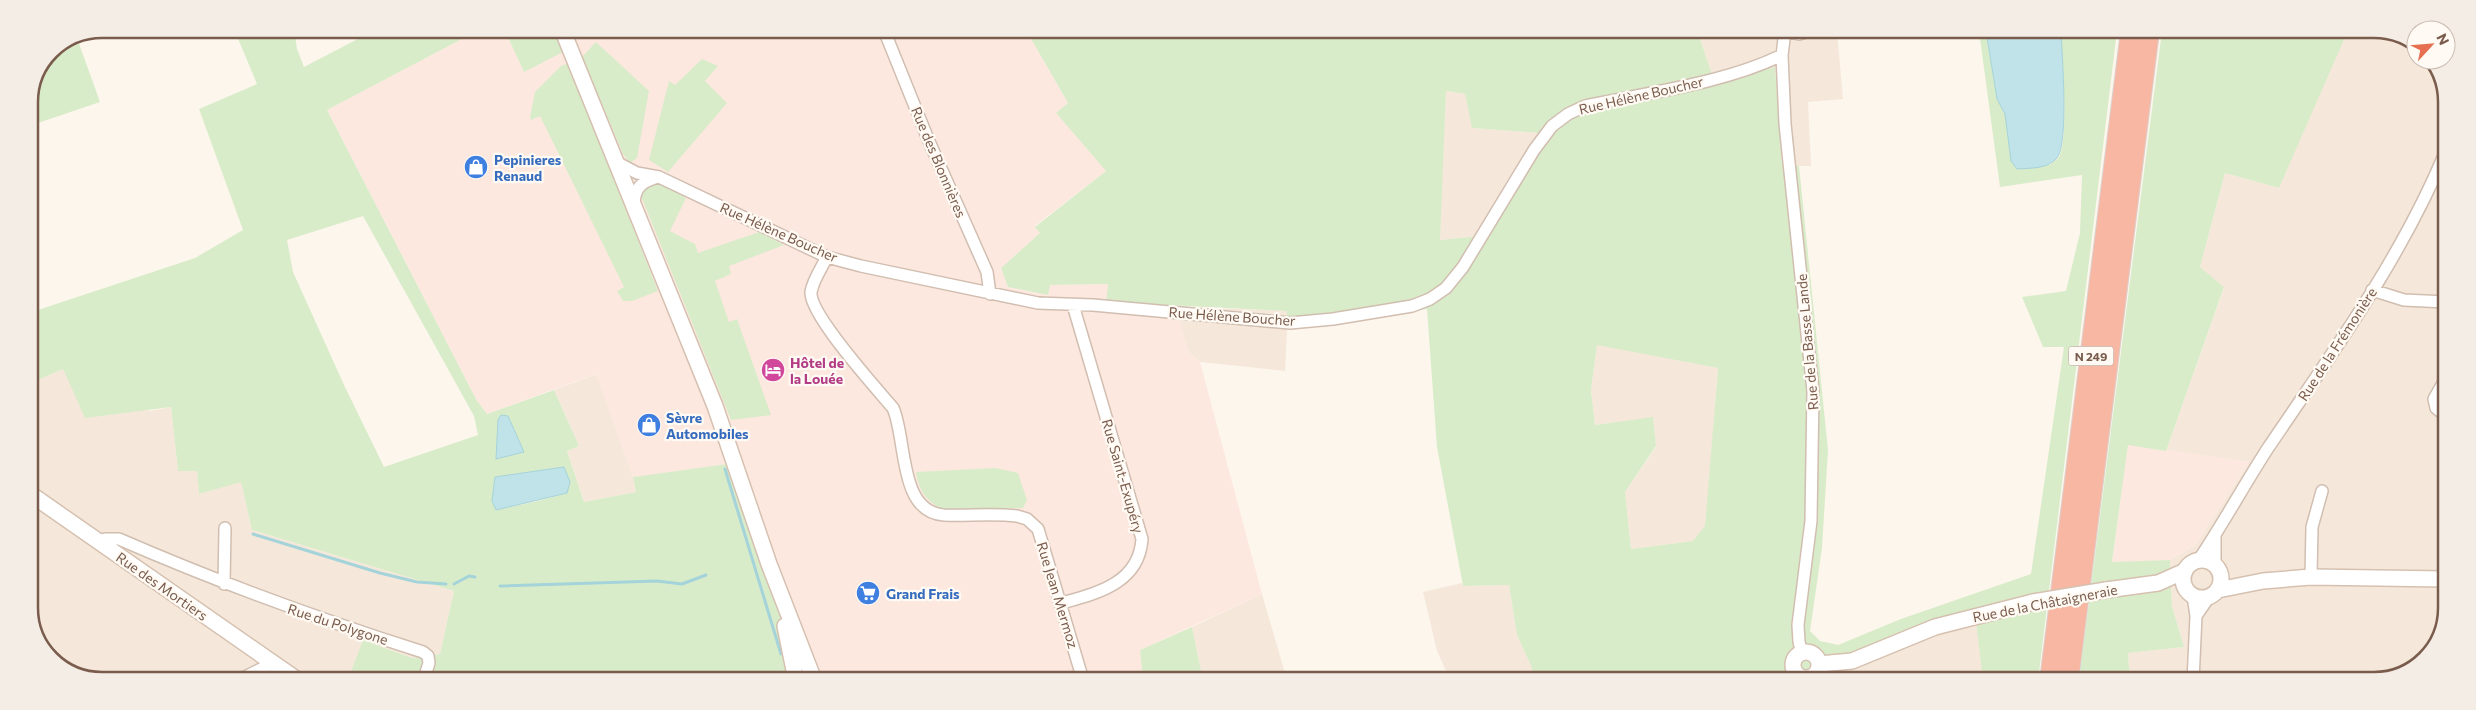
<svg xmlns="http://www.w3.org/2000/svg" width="2476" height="710" viewBox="0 0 2476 710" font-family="Commissioner,sans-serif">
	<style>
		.residential { fill: #f5e8da }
		.commercial { fill: #fde8e0 }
		.green { fill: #d8ecc9; fill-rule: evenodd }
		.water { fill: #bfe3e8; stroke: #a5d3da }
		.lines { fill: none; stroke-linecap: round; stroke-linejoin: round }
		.stream { stroke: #a5d3da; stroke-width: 3 }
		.street-casing { stroke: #d1beb0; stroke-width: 14 }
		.secondary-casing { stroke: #d6c0b0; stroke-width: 18 }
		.highway-casing { stroke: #dad1cd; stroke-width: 22 }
		.street { stroke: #fff; stroke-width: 11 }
		.secondary { stroke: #fff; stroke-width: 15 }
		.highway { stroke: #f7b7a3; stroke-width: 20 }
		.secondary-bridge-casing { stroke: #d6c0b0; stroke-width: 18; stroke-linecap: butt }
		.secondary-bridge { stroke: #fff; stroke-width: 15 }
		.labels { text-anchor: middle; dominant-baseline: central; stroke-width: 4.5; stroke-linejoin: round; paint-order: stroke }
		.shield { fill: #fffaf3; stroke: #a28b7f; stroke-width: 1 }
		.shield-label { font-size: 12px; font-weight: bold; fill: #7a5c4d }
		.street-label { font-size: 14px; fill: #7a5c4d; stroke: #fffaf3 }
		.shop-label { font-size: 14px; font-weight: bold; fill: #366cbe; stroke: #fffaf3; text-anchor: start }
		.hotel-label { font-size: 14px; font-weight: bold; fill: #b23c85; stroke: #fffaf3; text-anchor: start }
		.rim { fill: none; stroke: #7a5c4d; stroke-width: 2.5 }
	</style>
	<rect width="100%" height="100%" fill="#fdf6ec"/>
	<path class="residential" d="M1697,30L1837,31L1843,99L1808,102L1811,166H1782L1775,67L1715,83Z
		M2346,31H2393L2416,45V60H2432L2447,96L2445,627L2419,666L2375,681H2130L2128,653L2184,647L2172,606L2170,560L2195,545L2249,462L2166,451L2224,288L2200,267L2225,173L2279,188Z
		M1446,91L1465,94L1473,128L1540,133L1479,236L1439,240Z
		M1188,307L1288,311L1285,371L1200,362L1189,353L1178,319L1187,315Z
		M1597,344L1718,368L1706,526L1693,541L1631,549L1625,492L1656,447L1653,418L1595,425L1591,390Z
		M63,369L150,411L171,407L178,471H197L199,494L241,481L252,530L454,591L440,654L412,658L364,640L348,679H304L278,662L274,679H83L47,656L29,614V384Z
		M597,374L633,477L636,492L584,502L567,451L579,446L554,390Z
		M1462,583L1463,586L1509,585L1517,635L1532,668L1533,680H1450L1437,651L1423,592Z
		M1262,594L1287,680H1203L1192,627Z
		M1977,622L1983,681H1817L1915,641Z"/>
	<path class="commercial" d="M481,29H504L524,72L556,29L1026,30L1068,103L1056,113L1106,171L1035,226L1040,233L1001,268L1008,287L1048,295L1049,285L1108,284L1106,302L1188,307V315L1179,319L1189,353L1200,362L1262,594L1140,650L1143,680H815L742,463L633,477L596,374L487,414L477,401L327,110Z
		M2128,444L2249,462L2195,545L2170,560L2112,563Z"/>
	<path class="green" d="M234,29H294L297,49L304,67L377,29H481L327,110L477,401L487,414L554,390L579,446L567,451L584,502L636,492L633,477L742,462L815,680L348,679L363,640L412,658L440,654L454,591L252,530L241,482L199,494L197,471H178L171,407L85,418L63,369L29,384V313L195,258L243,230L199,109L257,84ZM363,216L474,416L478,435L384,467L344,385L293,272L287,240ZM564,467L570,482L567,493L538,501L496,510L492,501L495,477Z
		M504,29H556L565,51L524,72Z
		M1026,30H1697L1715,83L1775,67L1782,165L1799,166L1828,450L1822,548L1810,631L1820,641L1838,645L1901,619L2031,574L2064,347H2043L2022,297L2066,291L2080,233L2082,175L2000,187L1979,31H1986L1997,99L2005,114L2009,132L2011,161L2050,165C2053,162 2057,160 2059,157C2069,140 2062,54 2061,31H2117L2038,681H1983L1976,622L1915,641L1817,681L1533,680L1532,668L1517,635L1509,585L1463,586L1437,447L1427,309L1287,329V311L1106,302L1108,284L1050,285L1048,295L1008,287L1001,268L1040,233L1035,227L1106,171L1056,113L1068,103ZM1446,91L1465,94L1472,128L1540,133L1479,236L1440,240ZM1597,345L1718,368L1705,526L1693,541L1631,549L1625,492L1656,446L1653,417L1595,425L1591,390Z
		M2162,31H2346V35L2279,188L2225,173L2200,267L2224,287L2166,451L2128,445L2112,562L2170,560L2172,606L2184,647L2128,653L2130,681H2079Z
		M77,38L100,102L29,126V101L50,50Z
		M596,42L649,91L637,158L630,163L623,154L582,57Z
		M702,59L718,66L705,81L727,103L668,172L649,160L669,81L675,85Z
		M568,63L658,291L632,301H623L617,291L624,287L540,116L531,120L530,117L535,92L561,66Z
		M660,183L686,198L670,231L695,244L698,253L759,232L784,245L729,266L731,274L715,281L729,322L737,319L771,415L731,420L641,196L648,186Z
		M996,468L1018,473L1027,500L1023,508L943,509C926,502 919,490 916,472Z
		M1192,627L1203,680H1143L1140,650Z"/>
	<path class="water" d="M1986,31H2061C2062,53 2069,144 2057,158C2048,169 2031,168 2017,169L2011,161L2005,114L1997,99Z
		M501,415L508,416L524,452L496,459L498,420Z
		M564,467L570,482L567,493L496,510L492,501L495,477Z"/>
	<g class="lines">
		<path class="stream" d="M725,469L781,654
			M253,534L380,573L417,582L446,584
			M454,584L469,576L475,577
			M500,586L657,581L682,584L706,575"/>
		<g class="street-casing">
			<path id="street" d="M884,30L928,139L987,272L990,294
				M1785,31L1782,55L1785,124L1813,391L1811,521L1798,625L1799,642L1802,653
				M1785,31L1799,34L1810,31
				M618,163L637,173L659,177C643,181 635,186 634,203
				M659,177L827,257L861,266L1038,303L1093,305L1290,323L1333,319L1412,306L1430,299L1446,288L1463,267L1534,150L1552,126L1568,114L1585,106C1646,93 1726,83 1782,55
				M827,257C822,267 813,280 811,292C809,314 876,388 893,408C907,439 898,512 944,515C968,516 993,513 1017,516L1027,519L1038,529L1083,680
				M2372,290L2404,300L2446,302
				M2446,416L2436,408L2434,399L2446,378
				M99,542L105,539H119C220,583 319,619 423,652L428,656L429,663L424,679
				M2198,561C2223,524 2244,485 2268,448C2333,352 2403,256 2447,148
				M2215,565V536
				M2311,577L2312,527L2322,491
				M224,584L225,528
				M2193,596L2196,616L2193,681
				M1062,603C1098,593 1139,583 1142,539L1073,305
				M2196,616L2209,597
				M241,679L273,663"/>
		</g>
		<g class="secondary-casing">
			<path id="secondary" d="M562,29L715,406L769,564L814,680
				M29,493L296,679
				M2183 579a19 19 0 1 1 38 0a19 19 0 1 1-38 0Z
				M2106,590L2158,583L2185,571
				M2218,590L2263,581L2311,577L2445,579
				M785,626L796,680
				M1793 665a13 13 0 1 1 26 0a13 13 0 1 1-26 0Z
				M1819,664L1852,661L1935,627L2033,602"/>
		</g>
		<g class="highway-casing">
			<path id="highway" d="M2050,681L2131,31
				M2068,681L2149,31"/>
		</g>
		<use href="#street" class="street"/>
		<use href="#secondary" class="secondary"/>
		<use href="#highway" class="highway"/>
		<g class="secondary-bridge-casing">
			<path id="secondary-bridge" d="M2033,602L2106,590"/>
		</g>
		<use href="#secondary-bridge" class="secondary-bridge"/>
	</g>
	<defs>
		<g id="shop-disc" transform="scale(1.25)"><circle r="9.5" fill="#3f7fe0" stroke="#fffaf3"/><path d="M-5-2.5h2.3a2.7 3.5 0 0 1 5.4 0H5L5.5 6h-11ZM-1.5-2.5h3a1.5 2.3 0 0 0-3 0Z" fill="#fff"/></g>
		<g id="hotel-disc" transform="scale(1.25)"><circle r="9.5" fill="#d1479c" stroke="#fffaf3"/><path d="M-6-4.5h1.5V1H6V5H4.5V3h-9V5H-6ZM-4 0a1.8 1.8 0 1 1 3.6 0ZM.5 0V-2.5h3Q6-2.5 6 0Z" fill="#fff"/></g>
		<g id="supermarket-disc" transform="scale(1.25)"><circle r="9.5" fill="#3f7fe0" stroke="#fffaf3"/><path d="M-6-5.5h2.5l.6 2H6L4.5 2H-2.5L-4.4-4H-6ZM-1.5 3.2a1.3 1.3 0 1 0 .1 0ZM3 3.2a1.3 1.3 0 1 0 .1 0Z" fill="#fff"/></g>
	</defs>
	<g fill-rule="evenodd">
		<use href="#shop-disc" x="476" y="167"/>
		<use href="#hotel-disc" x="773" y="370"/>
		<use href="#shop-disc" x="649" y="425"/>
		<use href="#supermarket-disc" x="868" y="593"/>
	</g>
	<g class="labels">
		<rect class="shield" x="2068.5" y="346.5" width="45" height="19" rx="4"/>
		<g class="shield-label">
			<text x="2091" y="356">N 249</text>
		</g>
		<g class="street-label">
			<text transform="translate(1641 95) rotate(-13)">Rue Hélène Boucher</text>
			<text transform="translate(939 162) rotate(67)">Rue des Blonnières</text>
			<text transform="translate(779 232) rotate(24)">Rue Hélène Boucher</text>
			<text transform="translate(1232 316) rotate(4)">Rue Hélène Boucher</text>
			<text transform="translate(1807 342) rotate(-95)">Rue de la Basse Lande</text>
			<text transform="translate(2337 344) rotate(-57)">Rue de la Frémonière</text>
			<text transform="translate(1123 476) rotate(74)">Rue Saint-Exupéry</text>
			<text transform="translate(162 586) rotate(35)">Rue des Mortiers</text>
			<text transform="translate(1058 595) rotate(73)">Rue Jean Mermoz</text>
			<text transform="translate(2045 603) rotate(-11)">Rue de la Châtaigneraie</text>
			<text transform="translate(338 624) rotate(18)">Rue du Polygone</text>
		</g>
		<g class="shop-label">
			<text x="494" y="159">Pepinieres<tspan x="494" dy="16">Renaud</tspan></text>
			<text x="666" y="417">Sèvre<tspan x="666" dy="16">Automobiles</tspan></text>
			<text x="886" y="593">Grand Frais</text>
		</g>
		<g class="hotel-label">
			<text x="790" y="362">Hôtel de<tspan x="790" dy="16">la Louée</tspan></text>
		</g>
	</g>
	<path d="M0 0H2476V710H0ZM102 38H2374A64 64 0 0 1 2438 102V608A64 64 0 0 1 2374 672H102A64 64 0 0 1 38 608V102A64 64 0 0 1 102 38Z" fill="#f4ede6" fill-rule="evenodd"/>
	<path class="rim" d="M102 38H2374A64 64 0 0 1 2438 102V608A64 64 0 0 1 2374 672H102A64 64 0 0 1 38 608V102A64 64 0 0 1 102 38Z"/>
	<g transform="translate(2431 45) rotate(64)"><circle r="24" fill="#fffaf3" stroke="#cabbb1"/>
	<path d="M0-4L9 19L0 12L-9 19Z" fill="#e76f51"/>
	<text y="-8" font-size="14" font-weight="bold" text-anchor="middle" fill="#7a5c4d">N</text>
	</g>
</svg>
